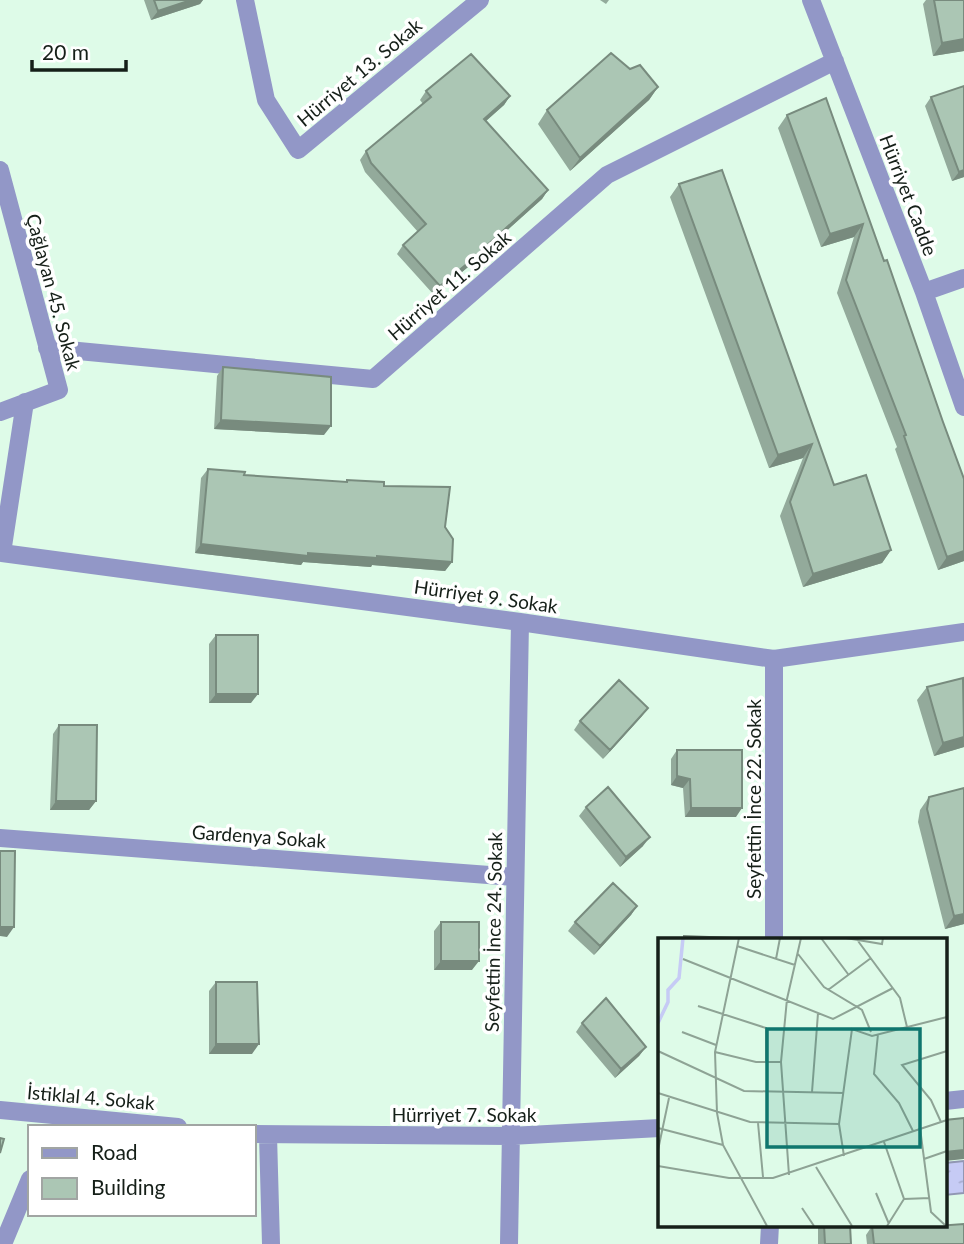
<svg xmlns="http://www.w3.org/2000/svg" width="964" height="1244" viewBox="0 0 964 1244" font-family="Lato,sans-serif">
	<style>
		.water { fill: url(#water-ripples); stroke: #9197b3; stroke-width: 2 }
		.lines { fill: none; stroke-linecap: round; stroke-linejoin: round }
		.minor { stroke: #9297c7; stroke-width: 18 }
		.wall { fill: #93aa9b }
		.shaded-wall { fill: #788b7e }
		.building { fill: #abc6b4; stroke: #788b7e; stroke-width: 2 }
		.labels { text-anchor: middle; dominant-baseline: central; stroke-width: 7; stroke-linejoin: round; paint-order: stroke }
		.street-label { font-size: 19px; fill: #151f18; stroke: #fff }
		.inset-river { fill: none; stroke: #c6cbf5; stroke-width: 3.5 }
		.inset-road { fill: none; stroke: #8ea395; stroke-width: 2 }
		.view { fill: #0f766e; fill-opacity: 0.15; stroke: #0f766e; stroke-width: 3.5 }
		.inset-edge { fill: none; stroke: #151f18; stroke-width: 3.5 }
	</style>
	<defs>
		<pattern id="water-ripples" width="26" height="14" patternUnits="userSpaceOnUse" patternTransform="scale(1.75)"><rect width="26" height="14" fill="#c6cbf5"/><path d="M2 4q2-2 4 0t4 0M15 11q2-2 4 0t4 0" fill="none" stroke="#a9aed1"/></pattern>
	</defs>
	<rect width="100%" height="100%" fill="#defbe8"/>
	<path class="water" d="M964,1161V1193L945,1195V1163Z"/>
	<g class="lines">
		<path class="minor" d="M245,0L266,100L298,150L480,0
			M811,0L924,292L964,407
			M0,170L59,390L0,412
			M924,292L964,278
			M47,348L373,379L607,175L835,61
			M25,402L2,553L520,622L774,659L964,632
			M774,659V940
			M0,838L515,877
			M945,1101L964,1099
			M0,1110L178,1127
			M254,1134L510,1136L660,1128
			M268,1135L271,1244
			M3,1244L30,1179
			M509,1244L520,622
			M769,1244L770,1225"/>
	</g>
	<path class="wall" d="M144,0H203L200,4L151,20Z
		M600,0H609L606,4Z
		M926,0H964V51L933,56L923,4Z
		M630,69L658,87L649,100L570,171L538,124L547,110Z
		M426,91L510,96L504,105L486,121L548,190L542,199L484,251L479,258L434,295L397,254L403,245L418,232L365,172L360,160L366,151L423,104L420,100Z
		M931,97L964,177L952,181L925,106Z
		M826,98L964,561L938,570L895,449L897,447L837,293L854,237L821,247L778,128L787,115Z
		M679,184L834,485L891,550L882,563L803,587L780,516L803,458L769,468L670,197Z
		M223,367L324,435L214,429L217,376Z
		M208,469L244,475L345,482L347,480L384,486L445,527L452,562L445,571L372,565L371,567L303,562L301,565L195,553L201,478Z
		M216,635L251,703H209V644Z
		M927,687L964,747L934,756L917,700Z
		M648,708L641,717L603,759L574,730L580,721Z
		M59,725L96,801L89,810H50L53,734Z
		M677,750L736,817H685L683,788L671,785V759Z
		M964,788V924L945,929L918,822L920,810L929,797Z
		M586,807L643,846L620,867L579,816Z
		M637,906L631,915L594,955L568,931L575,922Z
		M441,922L472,970H434V931Z
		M216,982L252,1054H209V991Z
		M582,1023L646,1047L639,1056L615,1078L576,1032Z
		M818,1225H850L851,1244H818Z
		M872,1226L964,1244H867L866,1235Z"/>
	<path class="shaded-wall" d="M191,0H203L200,4L151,20L158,11Z
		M964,39V51L933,56L942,43Z
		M658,87L649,100L570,171L580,158Z
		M510,96L504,105L478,128L484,119Z
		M964,170V177L952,181L959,172Z
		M548,190L542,199L484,251L479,258L434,295L440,286Z
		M863,224L854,237L821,247L830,234Z
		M221,420L331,426L324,435L214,429Z
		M812,444L803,458L769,468L778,455Z
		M201,544L308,553L377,556L452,562L445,571L372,565L371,567L303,562L301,565L195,553Z
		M891,550L882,563L803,587L813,574Z
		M964,551V561L938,570L947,557Z
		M216,694H258L251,703H209Z
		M648,708L641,717L603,759L610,750Z
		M964,737V747L934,756L943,743Z
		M677,776L690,779L683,788L671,785Z
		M56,801H96L89,810H50Z
		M691,808H742L736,817H685Z
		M650,837L643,846L620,867L626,857Z
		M637,906L631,915L594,955L600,946Z
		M964,914V924L945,929L954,916Z
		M0,927H14L7,937L0,936Z
		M441,961H479L472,970H434Z
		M216,1044H259L252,1054H209Z
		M646,1047L639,1056L615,1078L621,1069Z
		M964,1150V1159L945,1161V1152Z"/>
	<path class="building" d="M154,0H191L158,11Z
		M934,0H964V39L942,43Z
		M611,53L630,69L640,65L658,87L580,158L547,110Z
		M471,54L510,96L484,119L548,190L484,248L485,249L440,286L403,245L426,224L371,163L366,151L431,97L426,91Z
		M964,86V170L959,172L931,97Z
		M826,98L884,261L887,260L943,422L964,479V551L947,557L904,436L906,435L846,280L863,224L830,234L787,115Z
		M722,170L834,485L866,475L891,550L813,574L790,502L812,444L778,455L679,184Z
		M223,367L331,377V426L221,420Z
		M208,469L245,472L244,475L347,482V480L384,482V486L450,487L445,527L453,539L452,562L377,556V558L308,553V556L201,544Z
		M216,635H258V694H216Z
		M963,678L964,737L943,743L927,687Z
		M619,680L648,708L610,750L580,721Z
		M59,725H97L96,801H56Z
		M677,750H742V808H691L690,779L677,776Z
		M608,787L650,837L626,857L586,807Z
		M964,788V914L954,916L927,809L929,797Z
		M0,851H15L14,927H0Z
		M613,883L637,906L600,946L575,922Z
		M441,922H479V961H441Z
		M684,936L733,938V940H684Z
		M216,982H257L259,1044H216Z
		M606,998L646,1047L621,1069L582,1023Z
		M964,1118V1150L945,1152V1120Z
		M0,1138L4,1139L0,1153Z
		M964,1224V1244H874L872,1226L937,1225V1226Z
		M824,1225H850L851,1244H825Z"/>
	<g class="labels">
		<g class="street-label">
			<text transform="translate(359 72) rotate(-40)">Hürriyet 13. Sokak</text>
			<text transform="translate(909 195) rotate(69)">Hürriyet Cadde</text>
			<text transform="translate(449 285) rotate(-41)">Hürriyet 11. Sokak</text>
			<text transform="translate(54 292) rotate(75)">Çağlayan 45. Sokak</text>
			<text transform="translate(486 596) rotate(8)">Hürriyet 9. Sokak</text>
			<text transform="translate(753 799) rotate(-90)">Seyfettin İnce 22. Sokak</text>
			<text transform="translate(259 836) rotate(4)">Gardenya Sokak</text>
			<text transform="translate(493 932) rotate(-89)">Seyfettin İnce 24. Sokak</text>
			<text transform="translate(91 1097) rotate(5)">İstiklal 4. Sokak</text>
			<text x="464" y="1114">Hürriyet 7. Sokak</text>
		</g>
	</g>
	<g transform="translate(658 938)">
		<rect width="289" height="289" fill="#defbe8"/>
		<path class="inset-river" d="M0,85L10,64V52L21,40L25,0"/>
		<path class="inset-road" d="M81,0L57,114L59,175L65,207L109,288M163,0L190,36M188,0L224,6L225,0M200,3L242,60L249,89M79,8L137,27M140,16L166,49L204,72L213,94M25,21L175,81L235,50M118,21L122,0M170,52L213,20M40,68L108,90V124M24,94L58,107M220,96L216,136L241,165L255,193M0,113L86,153L186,155M57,114L98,124H123M154,154L160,75M0,155L92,184L181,186M283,184L273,162L244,127L289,113M100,185L105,239M0,190L65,207M262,190L273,274L288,288M226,204L246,261L229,288M0,212L11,160M186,218L181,186L194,91L214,98L289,79M266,221L289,213M0,228L71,240H115L289,182M158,229L194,288M131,237L123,124L129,61L143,0M218,255L231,286M246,261L272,260M144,270L156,288"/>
		<path class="view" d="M109,91H262V209H109Z"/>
		<rect width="289" height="289" class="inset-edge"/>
	</g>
	<rect x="28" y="1125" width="228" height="91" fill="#ffffff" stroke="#a1a5a3" stroke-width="2"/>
	<rect x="42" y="1148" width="35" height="10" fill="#9297c7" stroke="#a1a5a3" stroke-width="2"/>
	<text x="91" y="1160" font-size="21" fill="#151f18">Road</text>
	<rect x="42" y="1178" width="35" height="21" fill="#abc6b4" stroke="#a1a5a3" stroke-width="2"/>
	<text x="91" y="1195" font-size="21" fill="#151f18">Building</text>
	<path d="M32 60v10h94v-10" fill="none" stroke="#151f18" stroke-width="3.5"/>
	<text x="42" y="60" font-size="21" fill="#151f18" stroke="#ffffff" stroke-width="5" paint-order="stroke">20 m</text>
</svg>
